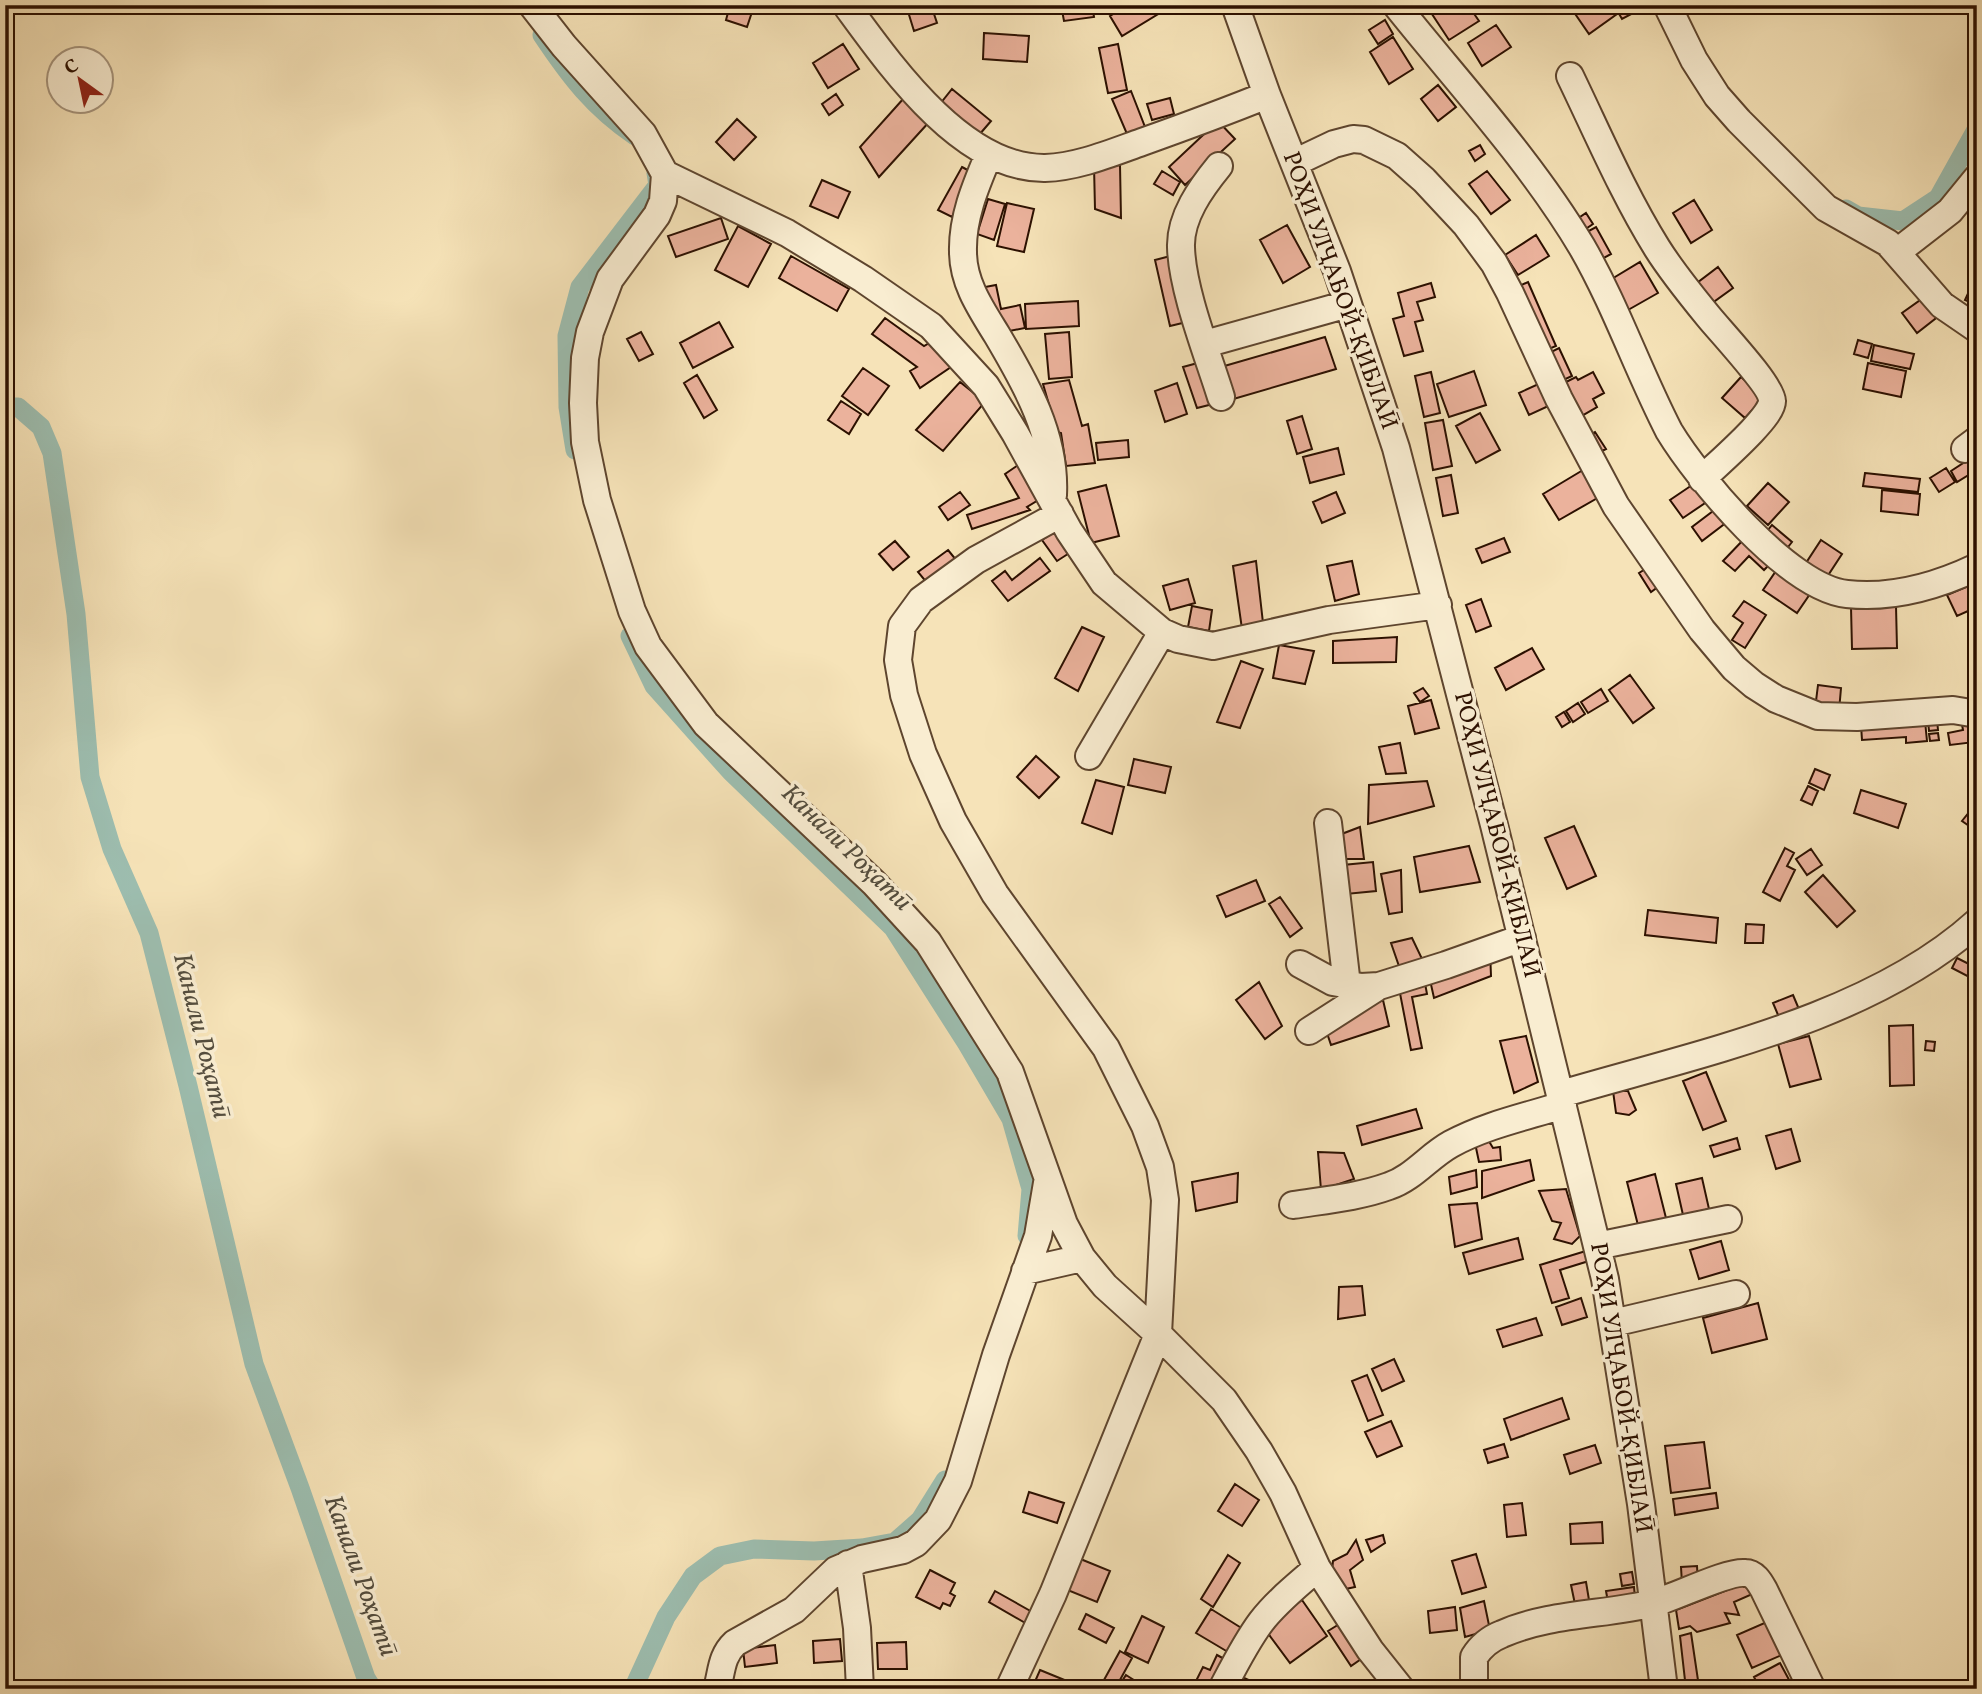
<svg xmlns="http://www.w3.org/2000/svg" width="1982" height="1694" viewBox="0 0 1982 1694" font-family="Vollkorn,serif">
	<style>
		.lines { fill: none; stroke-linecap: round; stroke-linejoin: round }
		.canal { stroke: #9dbeb0; stroke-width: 19 }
		.building { fill: #ebb29c; stroke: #2c1000; stroke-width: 2 }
		.minor-casing { stroke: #5e452e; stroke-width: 30 }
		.minor { stroke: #f9edd1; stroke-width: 26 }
		.labels { text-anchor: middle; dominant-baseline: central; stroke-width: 7; stroke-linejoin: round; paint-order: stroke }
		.street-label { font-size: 24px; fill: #2c1000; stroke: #f9edd1 }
		.water-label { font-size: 26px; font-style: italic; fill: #544d3e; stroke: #f9edd1 }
	</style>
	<rect width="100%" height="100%" fill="#f6e3b8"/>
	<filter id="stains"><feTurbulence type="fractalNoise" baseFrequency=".00286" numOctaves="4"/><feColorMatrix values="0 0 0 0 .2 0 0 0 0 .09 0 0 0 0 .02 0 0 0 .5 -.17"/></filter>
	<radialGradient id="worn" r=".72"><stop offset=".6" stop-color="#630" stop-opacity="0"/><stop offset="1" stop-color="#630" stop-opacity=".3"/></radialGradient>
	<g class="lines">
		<path class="canal" d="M542,35C570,77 593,107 635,136
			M1846,209L1858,216L1903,221L1938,198L1977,128
			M5,407H18L41,427L52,453L76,614L90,777L112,849L149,933L188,1086L254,1364L300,1488L366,1678L373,1689
			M575,450L568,407L567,336L580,287L658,185L656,173
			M630,636L654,686L731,772L893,928L967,1044L1011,1119L1031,1189L1027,1236
			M633,1689L666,1617L693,1576L720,1556L754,1549L814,1551L862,1548L895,1542L920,1520L945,1480"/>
	</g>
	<path class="building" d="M730,5L752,12L747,27L726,20Z
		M906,5H931L937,23L914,31Z
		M1061,5H1092L1094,17L1064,21Z
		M1128,5H1173L1122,36L1110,16Z
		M1433,5H1468L1479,21L1449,40L1428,8Z
		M1470,5H1483L1485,9L1476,14Z
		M1569,5H1610L1617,14L1589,34Z
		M1614,5H1631L1635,12L1622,19Z
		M1385,20L1393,34L1378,44L1369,30Z
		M1496,25L1511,47L1482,66L1468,43Z
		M984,33L1029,36L1027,62L983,59Z
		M1393,37L1413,69L1389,84L1370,52Z
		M843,44L859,69L828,88L813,63Z
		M1118,44L1127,90L1108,93L1099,48Z
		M1438,85L1456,107L1438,121L1421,99Z
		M952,89L991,121L979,135L940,104Z
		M1131,91L1145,127L1127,134L1112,99Z
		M836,94L843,105L829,115L822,104Z
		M904,98L930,121L879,177L860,147Z
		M1170,98L1174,114L1152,120L1147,104Z
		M737,119L756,137L734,160L716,142Z
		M1218,121L1235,139L1185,185L1169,167Z
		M1480,145L1485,154L1475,161L1469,151Z
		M1120,165L1121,218L1095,209L1094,166Z
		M962,167L975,174L952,217L938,210Z
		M1162,171L1180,182L1173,195L1154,184Z
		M1487,171L1510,200L1491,214L1469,184Z
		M822,180L850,192L838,218L810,206Z
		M988,199L1005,204L994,240L977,234Z
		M1694,200L1712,230L1691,243L1673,213Z
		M1007,203L1034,209L1024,252L997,246Z
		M1586,213L1593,224L1584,230L1577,219Z
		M721,218L728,239L676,257L668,236Z
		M1287,225L1310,267L1283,283L1260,240Z
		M738,226L771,244L748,287L715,270Z
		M1596,227L1611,254L1600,260L1585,233Z
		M1536,235L1549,256L1518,275L1505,255Z
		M1178,254L1195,320L1170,326L1155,260Z
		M791,256L849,289L837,311L779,278Z
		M1640,262L1658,293L1628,310L1610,280Z
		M1718,267L1733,288L1708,306L1693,286Z
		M1977,274V305L1965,300Z
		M1528,282L1556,346L1544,351L1515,288Z
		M1431,283L1435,297L1417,302L1423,320L1415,322L1423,351L1404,356L1393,319L1404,316L1398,293Z
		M996,285L1001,309L1020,305L1025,328L994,334L985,287Z
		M1926,296L1940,315L1917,333L1902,313Z
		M1078,301L1079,326L1026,329L1025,304Z
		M885,318L924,346L931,342L951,367L920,388L910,371L917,367L872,334Z
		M719,322L733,347L693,368L680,343Z
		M641,332L653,354L639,361L627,339Z
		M1069,332L1072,377L1049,379L1045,334Z
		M1325,337L1336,369L1230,400L1221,367Z
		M1858,340L1872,344L1868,358L1854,354Z
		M1874,345L1914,354L1910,369L1871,361Z
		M1559,348L1572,376L1559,382L1545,355Z
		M1205,361L1217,403L1197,408L1183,367Z
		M1868,363L1906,371L1901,397L1863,389Z
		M863,368L889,386L868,415L842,396Z
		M1474,371L1486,405L1449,417L1437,384Z
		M1431,372L1440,413L1424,417L1415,376Z
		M1593,372L1604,393L1593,399L1597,407L1578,418L1560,385L1576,377L1578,380Z
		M697,375L717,410L704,418L684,383Z
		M1741,377L1764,397L1745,418L1722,398Z
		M1069,380L1082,426L1088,424L1095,463L1066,466L1061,433L1057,432L1043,384Z
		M1545,381L1555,403L1529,415L1519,393Z
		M960,382L985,402L943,451L916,430Z
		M1177,383L1187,414L1165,422L1155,391Z
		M841,401L861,414L849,434L828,420Z
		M1480,413L1500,450L1476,463L1456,426Z
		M1302,416L1312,449L1297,454L1287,421Z
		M1443,420L1452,466L1433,470L1425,423Z
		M1595,432L1606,449L1596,454L1586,437Z
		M1128,440L1129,457L1098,460L1096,443Z
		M1338,448L1344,474L1310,483L1303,457Z
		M1968,460L1975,471L1957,482L1951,471Z
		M1024,461L1045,496L1027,507L1030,510L972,529L967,515L1019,498L1005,474Z
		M1946,468L1955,482L1939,492L1930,478Z
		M1583,470L1601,496L1559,520L1543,494Z
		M1865,473L1920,479L1918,492L1863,486Z
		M1451,475L1458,513L1443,516L1436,478Z
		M1698,481L1711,499L1683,518L1670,500Z
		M1768,483L1789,502L1768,525L1747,506Z
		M1106,485L1119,536L1091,543L1078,492Z
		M1882,490L1920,494L1918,515L1881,511Z
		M960,492L970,505L948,520L939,507Z
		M1336,492L1345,513L1322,523L1313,502Z
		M1717,508L1727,522L1702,541L1692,527Z
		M1772,525L1792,542L1784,552L1764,535Z
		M1060,528L1074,550L1057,561L1042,540Z
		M1746,537L1772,562L1764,570L1749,556L1735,571L1723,561Z
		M1504,538L1510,552L1482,563L1476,549Z
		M1821,540L1842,554L1825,580L1804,566Z
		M895,541L909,557L893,570L879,554Z
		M948,550L957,561L927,583L918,572Z
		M1040,558L1050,571L1008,601L992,581L1005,571L1012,580Z
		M1256,561L1263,623L1242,629L1233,566Z
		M1352,561L1359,594L1335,601L1327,566Z
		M1650,566L1662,584L1651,592L1639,573Z
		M1778,568L1812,591L1797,613L1763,590Z
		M1188,579L1195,603L1170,610L1163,586Z
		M1973,584L1977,592V607L1957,616L1947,595Z
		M1481,599L1491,626L1476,632L1466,605Z
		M1744,601L1766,615L1745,648L1732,640L1743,623L1733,616Z
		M1192,606L1212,610L1209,631L1188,627Z
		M1896,606L1897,648L1852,649L1851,607Z
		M1082,627L1104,637L1078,691L1055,678Z
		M1397,637L1396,662L1333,663V641Z
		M1279,645L1314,651L1305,684L1273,678Z
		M1532,648L1544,669L1506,690L1495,668Z
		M1241,661L1263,669L1240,728L1217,722Z
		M1630,675L1654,708L1633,723L1609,690Z
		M1818,685L1841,688L1839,711L1815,709Z
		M1423,688L1429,696L1420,702L1414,693Z
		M1601,689L1608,701L1588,713L1581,702Z
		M1431,700L1439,728L1415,734L1408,706Z
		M1578,703L1585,714L1573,722L1566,711Z
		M1564,712L1570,722L1562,727L1556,717Z
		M1972,718L1975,742L1950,745L1948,733L1963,730L1961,719Z
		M1937,720L1938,730L1929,731L1928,721Z
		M1925,721L1927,741L1906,743V737L1862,740L1861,725Z
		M1938,733L1939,740L1930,741L1929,734Z
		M1400,743L1406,773L1386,774L1379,747Z
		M1036,756L1059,777L1039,798L1017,777Z
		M1134,759L1171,767L1165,793L1128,785Z
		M1815,769L1830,775L1824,790L1809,783Z
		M1096,780L1124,787L1112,834L1082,823Z
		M1427,781L1434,806L1368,824L1369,785Z
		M1808,786L1818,791L1812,805L1801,800Z
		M1861,790L1906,804L1898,828L1854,813Z
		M1974,806L1977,808V822L1972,828L1962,821Z
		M1574,826L1596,876L1567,889L1545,838Z
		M1360,827L1364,859H1344L1339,835Z
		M1469,846L1480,882L1420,892L1414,857Z
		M1785,848L1794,853L1787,866L1795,870L1780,901L1763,892Z
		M1811,849L1822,865L1807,875L1796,859Z
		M1373,862L1376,891L1346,894L1343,865Z
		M1401,870L1402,912L1389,914L1381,874Z
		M1823,875L1855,911L1837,927L1805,892Z
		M1256,880L1265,901L1226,917L1217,896Z
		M1280,897L1302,928L1290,937L1269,904Z
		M1648,910L1718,918L1716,943L1645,935Z
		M1746,924L1764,925L1763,943H1745Z
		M1412,938L1424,963L1400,969L1391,943Z
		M1490,950L1491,976L1434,998L1428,971Z
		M1957,958L1977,968L1975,980L1952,968Z
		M1424,978L1427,994L1412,997L1422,1048L1411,1050L1398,983Z
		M1259,982L1282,1026L1265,1039L1236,1000Z
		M1793,995L1801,1014L1781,1022L1773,1003Z
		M1383,1000L1389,1026L1331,1045L1325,1027Z
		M1913,1025L1914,1085L1890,1086L1889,1026Z
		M1526,1036L1538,1082L1514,1093L1500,1041Z
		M1809,1036L1821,1079L1790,1087L1778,1044Z
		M1926,1041L1935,1042L1934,1051L1925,1050Z
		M1706,1072L1726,1121L1703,1130L1683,1081Z
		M1613,1091H1628L1636,1110L1629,1115L1616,1113Z
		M1416,1109L1422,1128L1362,1145L1357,1126Z
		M1791,1129L1800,1161L1776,1169L1766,1136Z
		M1487,1138L1493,1148L1500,1147L1501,1160L1479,1162L1475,1143Z
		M1737,1138L1740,1149L1714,1157L1710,1146Z
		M1318,1152L1344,1153L1354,1179L1321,1190Z
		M1530,1160L1534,1180L1482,1198V1171Z
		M1476,1170L1477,1187L1451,1194L1449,1177Z
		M1238,1173L1237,1202L1196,1211L1192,1182Z
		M1655,1174L1668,1226L1640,1233L1627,1182Z
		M1702,1178L1709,1209L1683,1215L1676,1184Z
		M1566,1189L1580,1236L1572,1244L1554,1239L1561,1223L1552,1221L1539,1191Z
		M1477,1203L1482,1239L1455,1247L1449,1205Z
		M1518,1238L1523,1259L1469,1274L1463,1253Z
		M1721,1241L1729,1270L1699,1279L1690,1250Z
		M1589,1250L1592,1260L1560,1270L1569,1298L1552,1303L1540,1265Z
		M1362,1286L1365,1315L1338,1319L1339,1287Z
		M1581,1298L1587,1317L1562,1325L1556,1307Z
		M1758,1303L1767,1339L1712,1353L1703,1318Z
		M1536,1318L1542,1335L1503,1347L1497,1330Z
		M1394,1359L1404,1381L1382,1391L1372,1369Z
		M1367,1375L1383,1415L1368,1421L1352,1381Z
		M1562,1398L1569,1419L1511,1440L1504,1419Z
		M1391,1421L1402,1446L1377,1457L1365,1432Z
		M1704,1442L1710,1488L1671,1493L1665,1446Z
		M1504,1444L1508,1457L1488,1463L1484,1450Z
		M1595,1445L1601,1463L1570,1474L1564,1455Z
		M1235,1484L1259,1500L1242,1526L1218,1511Z
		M1029,1492L1064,1503L1057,1523L1023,1512Z
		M1716,1493L1718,1508L1675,1515L1673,1499Z
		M1522,1503L1526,1535L1507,1537L1504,1505Z
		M1602,1522L1603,1543L1571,1544L1570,1524Z
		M1383,1535L1385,1543L1371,1552L1366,1540Z
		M1356,1540L1363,1560L1350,1570L1355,1587L1341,1590L1332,1571L1333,1561L1347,1554Z
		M1476,1554L1486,1587L1462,1594L1452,1561Z
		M1228,1555L1240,1563L1213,1607L1201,1599Z
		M1078,1558L1110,1571L1097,1602L1065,1589Z
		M1697,1566L1698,1584H1682L1681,1567Z
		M930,1570L955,1583L950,1593L955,1596L950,1606L943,1603L940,1609L916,1597Z
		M1632,1572L1634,1584L1622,1586L1620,1574Z
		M1753,1580L1757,1592L1734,1602L1739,1615L1725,1613L1730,1623L1697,1632L1690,1626L1679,1629L1676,1610Z
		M1586,1582L1590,1606L1576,1609L1571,1585Z
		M1634,1587L1635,1598L1608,1602L1606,1591Z
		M995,1591L1034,1613L1027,1624L989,1602Z
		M1302,1600L1327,1636L1290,1663L1264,1628Z
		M1484,1601L1490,1630L1465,1637L1460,1608Z
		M1455,1607L1457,1630L1430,1633L1428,1611Z
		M1211,1609L1243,1629L1228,1652L1196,1633Z
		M1086,1614L1114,1628L1106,1643L1079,1629Z
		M1142,1616L1164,1627L1148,1663L1125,1652Z
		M1769,1621L1784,1654L1752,1668L1737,1635Z
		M1341,1623L1364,1657L1351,1666L1328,1631Z
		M1691,1633L1699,1687L1686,1689L1680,1636Z
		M840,1639L842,1661L814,1663L813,1641Z
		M906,1642L907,1669H878L877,1643Z
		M775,1645L777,1663L745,1667L743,1649Z
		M1120,1651L1132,1658L1115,1689H1099Z
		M1217,1655L1228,1661L1214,1689H1192L1203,1667L1210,1670Z
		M1780,1663L1794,1689H1760L1754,1677Z
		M1040,1670L1084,1688V1689H1052L1046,1687V1689H1039L1033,1686Z
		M1126,1675L1148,1689H1117Z
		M1244,1678L1251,1681L1247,1689H1239Z"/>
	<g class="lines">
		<g class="minor-casing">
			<path id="minor" d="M532,5L564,46L643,134L665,174L663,201L657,215L610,279L590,332L585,358L583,403L585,442L597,500L632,611L648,646L706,724L874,883L928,942L1010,1072L1064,1224L1082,1258L1105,1286L1158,1334L1224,1400L1259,1451L1283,1493L1317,1568L1370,1650L1401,1689
				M846,5C890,65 962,169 1045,168C1078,167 1111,153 1142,142C1184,127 1225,112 1267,95
				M1235,5L1267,95L1337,271L1396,448L1494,825L1605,1279L1641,1504L1664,1689
				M1396,5C1459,84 1530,160 1582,247C1616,306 1638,371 1669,431C1698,479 1789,588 1847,594C1892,599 1937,586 1977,567
				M1667,5L1694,60L1717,96L1739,121L1826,208L1888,243L1942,305L1977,329
				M1570,76C1598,134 1623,193 1657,248C1672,272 1690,294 1708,316C1720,331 1772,386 1772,401C1773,417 1715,466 1702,479
				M989,154C976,185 962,217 963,252C963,283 981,309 997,335C1026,384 1056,436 1053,495
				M1294,163L1334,144L1353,139L1364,140L1397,156L1424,180L1466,225L1494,263L1510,293L1559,399L1616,506L1702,630L1734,668L1754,685L1776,699L1818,716L1857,717L1953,710L1977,714
				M1219,166C1201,188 1180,217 1181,247C1182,290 1208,355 1221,397
				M665,174L787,233L863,279L931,326L986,386L1015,433L1069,531L1104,583L1162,632L1178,639L1213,646L1329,620L1438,605
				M1897,252L1950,211L1977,178
				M1205,344L1348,304
				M1965,449L1977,440
				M1089,756L1162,632
				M1328,823L1347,985
				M1300,964L1333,982L1361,987L1379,986L1446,965L1522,938
				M1309,1031L1379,986
				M1561,1094C1696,1054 1870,1019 1977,922
				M1293,1205C1325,1200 1359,1197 1389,1186C1413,1178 1429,1156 1451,1144C1486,1125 1525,1117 1563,1105
				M1597,1246L1728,1219
				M1025,1271L1082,1258
				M1613,1323L1736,1294
				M848,1564L857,1628L860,1689
				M717,1689C722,1671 721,1656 735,1643L794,1610L836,1570L862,1559L903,1550L916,1543L938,1520L958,1481L996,1355L1038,1236L1047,1183
				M1009,1689L1053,1594L1158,1334L1165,1200L1160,1167L1145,1126L1106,1048L995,894L953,821L923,754L904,695L898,660L902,626L921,600L976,560L1060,514
				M1222,1689C1234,1666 1246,1642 1261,1622C1277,1601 1298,1585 1317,1568
				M1474,1689V1657C1481,1646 1489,1639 1502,1634C1549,1613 1605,1615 1654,1603C1676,1597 1727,1571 1745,1573C1755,1573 1760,1583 1764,1590L1812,1689"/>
		</g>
		<use href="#minor" class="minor"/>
	</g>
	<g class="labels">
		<g class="street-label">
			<text transform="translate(1339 291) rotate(70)">РОҲИ УЛҶАБОЙ-ҚИБЛАӢ</text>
			<text transform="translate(1496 835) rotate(76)">РОҲИ УЛҶАБОЙ-ҚИБЛАӢ</text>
			<text transform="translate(1620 1388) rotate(81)">РОҲИ УЛҶАБОЙ-ҚИБЛАӢ</text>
		</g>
		<g class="water-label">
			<text transform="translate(846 848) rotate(44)">Канали Роҳатӣ</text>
			<text transform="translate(201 1036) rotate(76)">Канали Роҳатӣ</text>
			<text transform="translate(360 1576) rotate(70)">Канали Роҳатӣ</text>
		</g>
	</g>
	<rect width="1982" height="1694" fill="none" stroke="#f6e3b8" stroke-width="28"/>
	<rect x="7" y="7" width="1968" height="1680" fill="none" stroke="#2c1000" stroke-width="3.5"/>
	<rect x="14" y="14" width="1954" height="1666" fill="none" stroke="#2c1000" stroke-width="2"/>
	<g transform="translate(80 80) rotate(327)"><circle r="33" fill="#f9edd1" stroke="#a7957d" stroke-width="2"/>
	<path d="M0-5L12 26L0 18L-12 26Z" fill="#8f2418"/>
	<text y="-10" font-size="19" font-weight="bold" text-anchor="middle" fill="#2c1000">С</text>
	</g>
	<rect width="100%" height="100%" filter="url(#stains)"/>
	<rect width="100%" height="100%" fill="url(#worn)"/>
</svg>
